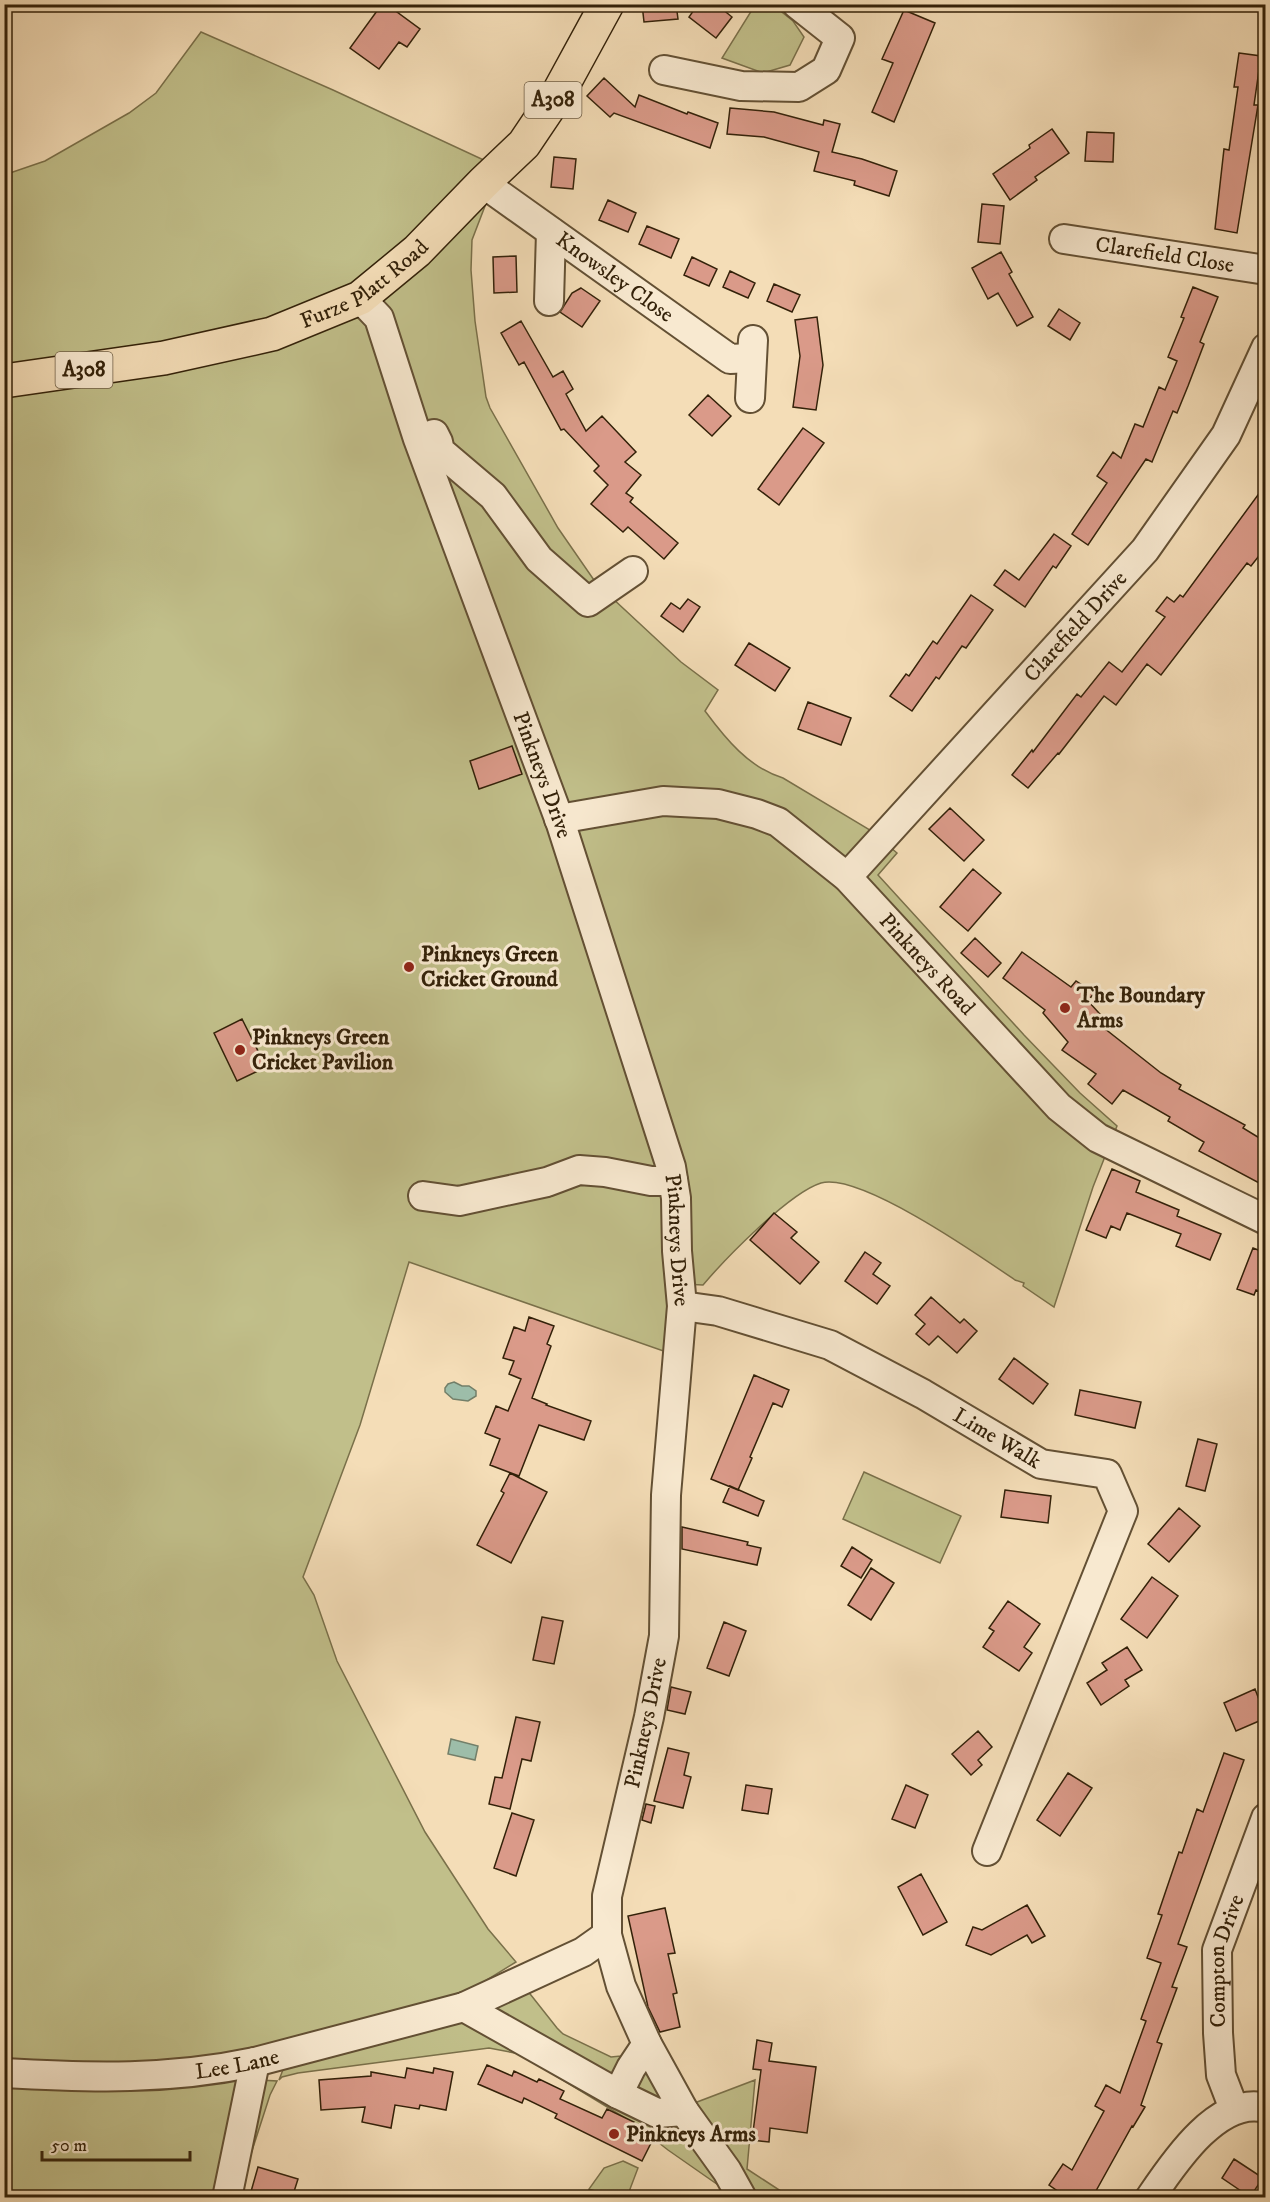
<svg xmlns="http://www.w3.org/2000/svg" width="1270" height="2202" viewBox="0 0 1270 2202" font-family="'IM FELL DW Pica',serif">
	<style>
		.green { fill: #c1bf8a; stroke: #7a704a; stroke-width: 1.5 }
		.water { fill: #9dbda9; stroke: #737f69; stroke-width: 1.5 }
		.building { fill: #da9a89; stroke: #332109; stroke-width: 1.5 }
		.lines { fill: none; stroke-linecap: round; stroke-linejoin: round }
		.minor-casing { stroke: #635034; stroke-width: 32 }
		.major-casing { stroke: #332109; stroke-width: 36 }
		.minor { stroke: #f8e9d0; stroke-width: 28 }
		.major { stroke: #f4ddb7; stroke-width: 33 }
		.poi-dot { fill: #8f2418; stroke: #f8e9d0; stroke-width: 2 }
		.labels { text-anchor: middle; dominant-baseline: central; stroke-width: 6; stroke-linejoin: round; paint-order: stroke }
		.shield { fill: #f8e9d0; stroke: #6e5d45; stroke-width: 1.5 }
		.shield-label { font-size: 21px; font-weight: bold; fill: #332109 }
		.street-label { font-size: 22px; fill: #332109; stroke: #f8e9d0 }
		.poi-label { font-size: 22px; font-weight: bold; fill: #332109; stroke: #f8e9d0; text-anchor: start }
	</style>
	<rect width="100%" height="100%" fill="#f4ddb7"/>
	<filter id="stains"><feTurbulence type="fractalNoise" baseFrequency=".00333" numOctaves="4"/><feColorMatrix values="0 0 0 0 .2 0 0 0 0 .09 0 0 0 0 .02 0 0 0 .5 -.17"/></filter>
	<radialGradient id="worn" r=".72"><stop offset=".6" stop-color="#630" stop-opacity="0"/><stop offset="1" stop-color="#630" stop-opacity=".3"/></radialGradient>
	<path class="green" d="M755,5H773L793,21L804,37L790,65L763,73L722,58Z
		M201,32L333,90L488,162L485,206L472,240L471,270L475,321L486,397L490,408L558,528L596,583L681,662L718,690L705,711C725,738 749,768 783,778L870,830L897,853L878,875L1024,1035L1080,1093L1117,1126L1093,1187L1054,1307L1023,1286L1024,1283L1015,1280C980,1256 860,1172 821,1183C789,1193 725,1259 703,1285L683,1284L672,1354L409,1262L360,1425L303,1577L314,1595L337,1661L425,1832L488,1929L516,1962L474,1988L459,1995L261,2057L5,2068L4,175L45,161L129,113L156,93Z
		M864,1472L961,1516L940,1563L843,1519Z
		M523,1985L557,2028L563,2034L611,2057L621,2056L630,2049L676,2110L755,2080L747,2169L790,2197H731L721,2187L668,2150L632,2122L520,2054L489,2048L298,2073L282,2077L279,2080L284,2067Z
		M209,2077L277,2081L270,2095L237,2197L5,2198L4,2078Z
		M623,2161L638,2168L627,2197H596L598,2192L589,2189L604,2168Z"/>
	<path class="water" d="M454,1382L462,1386H469L476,1391V1396L468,1401L453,1399L445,1392V1388L448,1384Z
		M451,1739L478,1746L475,1760L448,1754Z"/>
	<path class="building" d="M382,4H386L420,29L407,47L399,42L379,69L350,48Z
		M642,4H676L678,19L644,22Z
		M698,4H716L732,17L716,38L689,17Z
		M904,10L935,23L894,122L872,112L893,63L882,59Z
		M1239,53L1261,56L1254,105H1258L1237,233L1215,229L1224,149L1229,150L1238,87H1234Z
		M604,78L635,107L639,95L687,114L688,112L718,123L710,148L614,113L610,117L587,96Z
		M730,108L774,112L823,125L824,120L840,124L832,152L862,159L897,171L889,196L854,185L855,181L814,171L819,152L764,137L727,134Z
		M1052,129L1069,153L1035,177L1037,180L1010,200L993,174L1030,148L1029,145Z
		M1087,132L1114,133L1113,162L1085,161Z
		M554,157L576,159L573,189L551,187Z
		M608,200L636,213L628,232L599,220Z
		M982,204L1004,206L1000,244L978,242Z
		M647,226L679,239L671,258L639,244Z
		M1001,252L1012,272L1009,274L1033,317L1017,326L998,293L988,299L972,268Z
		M516,256L517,292L494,293L493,257Z
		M692,257L717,269L709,286L684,275Z
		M730,271L755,283L748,298L723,287Z
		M774,284L800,295L792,312L767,301Z
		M1193,287L1218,297L1200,342L1204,344L1188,386L1177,413L1173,411L1152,462L1146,459L1088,545L1072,534L1107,483L1097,476L1113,452L1121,458L1135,424L1143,427L1159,387L1165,390L1177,361L1168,357L1184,318L1181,317Z
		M581,288L600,301L582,327L560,312L572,293Z
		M1059,309L1080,323L1070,340L1048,326Z
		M817,317L823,365L816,410L793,407L800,356L795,320Z
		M521,321L553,377L563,371L573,389L566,394L586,431L602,416L636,452L625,462L641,475L626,493L633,498L630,502L678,543L664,559L628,527L623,532L591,504L608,485L594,471L599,466L564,429L561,430L524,362L519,365L501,333Z
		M708,395L731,416L712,436L689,415Z
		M803,428L824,443L779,505L758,489Z
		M1266,484V547L1251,566L1247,563L1161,675L1147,664L1116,705L1104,696L1059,754L1058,753L1028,788L1012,775L1032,750L1033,752L1077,694L1081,697L1109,662L1122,672L1165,617L1156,611L1167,597L1174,602L1180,595L1183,597Z
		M1054,534L1071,546L1056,568L1053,566L1025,607L994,585L1005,570L1019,580Z
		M971,595L993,610L966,648L962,646L939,679L936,677L912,711L890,696L906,674L909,676L933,641L937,644Z
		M688,599L700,607L683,632L661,616L671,603L680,609Z
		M749,643L790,668L775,691L735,665Z
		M808,702L851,718L841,745L798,729Z
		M512,746L522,774L479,789L470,761Z
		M950,808L984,840L964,861L929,829Z
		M973,869L1001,893L968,931L940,907Z
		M975,938L1001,963L988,977L961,953Z
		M1022,952L1071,987L1076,981L1094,993L1088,1001L1109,1024L1104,1028L1161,1073L1181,1085L1179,1089L1245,1125L1243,1128L1266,1142V1174L1261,1184L1199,1151L1204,1142L1168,1121L1170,1117L1123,1090L1112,1104L1088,1084L1096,1074L1062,1050L1068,1042L1043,1013L1045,1010L1003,978Z
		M242,1019L266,1067L237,1081L214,1033Z
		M1112,1169L1140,1181L1136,1192L1179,1210L1177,1216L1221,1234L1210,1260L1176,1246L1181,1234L1127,1213L1120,1230L1111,1226L1106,1238L1086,1230Z
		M774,1213L797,1232L791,1238L819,1262L800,1284L750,1240Z
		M1253,1248L1266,1253V1294L1256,1290L1254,1295L1237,1289Z
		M865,1252L881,1263L873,1274L890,1286L877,1304L845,1281Z
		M931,1297L960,1323L964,1319L977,1331L957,1353L938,1336L929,1345L916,1334L925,1324L915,1315Z
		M529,1317L554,1326L547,1344L551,1346L532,1398L547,1404L546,1405L591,1421L584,1440L539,1425L519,1476L490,1465L500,1439L485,1433L496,1406L508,1411L521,1379L509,1374L514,1361L503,1358L514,1327L525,1331Z
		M1014,1358L1048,1384L1033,1404L999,1379Z
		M754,1375L789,1390L782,1407L773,1403L750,1457L752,1458L738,1490L711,1479Z
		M1080,1390L1141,1402L1135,1428L1075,1415Z
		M1198,1439L1217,1444L1205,1491L1186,1486Z
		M510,1473L547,1492L511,1563L477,1545L504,1493L501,1491Z
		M730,1486L764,1501L758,1516L723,1502Z
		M1005,1490L1051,1496L1048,1523L1001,1517Z
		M1179,1508L1200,1526L1169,1562L1148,1544Z
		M682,1527L748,1542L747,1545L761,1548L757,1565L682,1549Z
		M852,1547L872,1560L861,1578L841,1566Z
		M871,1568L894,1583L871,1620L848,1605Z
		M1152,1577L1178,1596L1147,1638L1121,1619Z
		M1008,1601L1040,1624L1024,1647L1032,1653L1019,1671L983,1647L994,1631L989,1628Z
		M542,1617L563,1621L554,1664L533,1660Z
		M724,1622L746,1631L729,1676L707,1668Z
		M1127,1647L1142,1670L1125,1680L1129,1686L1101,1705L1087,1683L1107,1670L1102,1663Z
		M671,1687L691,1692L685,1714L667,1710Z
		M1255,1689L1266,1718L1236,1731L1224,1703Z
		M516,1717L540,1722L531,1761L522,1759L510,1809L489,1804L495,1777L502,1778Z
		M978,1731L992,1747L978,1760L982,1765L971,1775L952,1754Z
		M668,1748L689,1753L684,1775L691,1777L683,1808L654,1801Z
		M1224,1753L1244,1760L1178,1944L1187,1947L1172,1987L1177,1988L1157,2042L1162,2044L1141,2105L1145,2107L1133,2127L1132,2126L1092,2198H1068L1049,2185L1063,2164L1072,2170L1104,2111L1095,2106L1106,2085L1120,2093L1146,2021L1141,2019L1161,1963L1147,1958L1162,1915L1158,1914L1179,1852L1182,1853L1197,1809L1203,1812Z
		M1068,1773L1092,1788L1060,1836L1037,1820Z
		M746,1785L772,1789L768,1814L742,1810Z
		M906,1785L928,1795L915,1828L892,1819Z
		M646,1804L655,1806L651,1823L642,1820Z
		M512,1813L534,1820L516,1876L494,1868Z
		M921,1874L947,1922L923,1935L898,1887Z
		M1027,1905L1045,1936L1032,1943L1027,1935L991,1955L966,1945L973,1927L982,1930Z
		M665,1908L675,1953L668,1954L677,1993L673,1994L680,2027L660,2032L648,2007L628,1916Z
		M757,2040L772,2043L769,2061L816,2067L807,2133L770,2128L769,2142L752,2140L761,2070L753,2069Z
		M487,2065L512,2076L514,2071L537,2082L539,2079L564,2091L560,2099L602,2118L607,2109L634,2122L628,2132L651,2143L642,2161L555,2118L557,2114L524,2098L522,2103L478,2084Z
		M407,2068L433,2073L434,2068L453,2072L446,2110L420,2105L419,2109L395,2105L391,2128L362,2122L365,2107L321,2110L319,2080L371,2076V2072L405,2078Z
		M1234,2159L1263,2178L1250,2197L1222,2178Z
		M258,2167L298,2179L292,2198H259L250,2195Z"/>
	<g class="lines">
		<g class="minor-casing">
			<g id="minor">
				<path d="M664,70L741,86L799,87L826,70L840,38L797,4"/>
				<path id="s1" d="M483,183L730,359L751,358"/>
				<path id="s2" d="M1064,239L1266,270"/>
				<path id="s3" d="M360,298L379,318L418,439L561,824L671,1167L676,1198L677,1251L682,1306L666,1495L664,1636L649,1717L607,1896V1935L621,1986L647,2044L684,2111L727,2171L742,2198"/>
				<path d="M549,301L551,232"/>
				<path d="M750,398L753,340"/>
				<path d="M422,438L434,434L438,442L440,451L493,496L539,559L588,602L633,571"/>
				<path id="s4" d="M559,819L663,801L718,804L757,814L778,822L847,877L1059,1107L1098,1138L1266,1220"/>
				<path id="s5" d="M847,877L1145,550L1226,435L1266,348"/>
				<path d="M423,1196L459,1201L547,1182L579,1170L605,1172L651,1181H673"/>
				<path id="s6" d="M682,1306L718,1311L830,1345L923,1394L1041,1464L1107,1474L1123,1511L987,1851"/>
				<path d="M464,2007L618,2094L657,2113L684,2111"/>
				<path id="s7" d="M4,2073C91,2078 170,2080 255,2062L464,2007L583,1952L607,1935"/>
				<path d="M618,2094L631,2068L647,2044"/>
				<path id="s8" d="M1234,2109L1221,2075L1218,2033L1217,1950L1266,1818"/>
				<path d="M227,2198L255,2062"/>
				<path d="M1150,2198C1173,2164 1218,2095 1266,2108"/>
			</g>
		</g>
		<g class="major-casing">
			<g id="major">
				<path id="s9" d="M4,381L164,358L272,334L360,298L417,251L483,183L524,144L559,92L607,4"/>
			</g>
		</g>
		<use href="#minor" class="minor"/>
		<use href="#major" class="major"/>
	</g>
	<g class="poi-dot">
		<circle cx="409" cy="967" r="6"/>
		<circle cx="1065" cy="1008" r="6"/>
		<circle cx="240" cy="1050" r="6"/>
		<circle cx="614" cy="2134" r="6"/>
	</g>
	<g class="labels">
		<g class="shield">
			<rect x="524.5" y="82" width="57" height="36" rx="4.5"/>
			<rect x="55.5" y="352" width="57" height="36" rx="4.5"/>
		</g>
		<g class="shield-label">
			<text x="553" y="100">A308</text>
			<text x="84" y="370">A308</text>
		</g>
		<g class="street-label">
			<text stroke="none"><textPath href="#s2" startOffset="102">Clarefield Close</textPath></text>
			<text stroke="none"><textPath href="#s1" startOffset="162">Knowsley Close</textPath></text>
			<text stroke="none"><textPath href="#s9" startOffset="378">Furze Platt Road</textPath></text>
			<text stroke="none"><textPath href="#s5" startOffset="339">Clarefield Drive</textPath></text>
			<text stroke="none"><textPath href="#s3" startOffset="513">Pinkneys Drive</textPath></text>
			<text stroke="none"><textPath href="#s4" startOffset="430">Pinkneys Road</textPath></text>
			<text stroke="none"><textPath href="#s3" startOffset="999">Pinkneys Drive</textPath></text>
			<text stroke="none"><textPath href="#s6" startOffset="345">Lime Walk</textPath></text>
			<text transform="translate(646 1723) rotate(-78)">Pinkneys Drive</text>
			<text stroke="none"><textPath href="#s8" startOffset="152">Compton Drive</textPath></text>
			<text stroke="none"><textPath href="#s7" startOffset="234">Lee Lane</textPath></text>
		</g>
		<g class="poi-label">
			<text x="421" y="954">Pinkneys Green<tspan x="421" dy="25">Cricket Ground</tspan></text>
			<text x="1077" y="995">The Boundary<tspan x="1077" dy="25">Arms</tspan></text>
			<text x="252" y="1037">Pinkneys Green<tspan x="252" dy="25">Cricket Pavilion</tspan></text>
			<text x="626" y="2134">Pinkneys Arms</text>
		</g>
	</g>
	<rect width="1270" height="2202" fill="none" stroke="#f4ddb7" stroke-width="24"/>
	<rect x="6" y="6" width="1258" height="2190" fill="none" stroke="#332109" stroke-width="3"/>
	<rect x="12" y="12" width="1246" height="2178" fill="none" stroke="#332109" stroke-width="1.5"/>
	<path d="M42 2151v9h148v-9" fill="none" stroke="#332109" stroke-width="3"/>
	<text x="51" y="2151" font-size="18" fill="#332109" stroke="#f8e9d0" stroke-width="4.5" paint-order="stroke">50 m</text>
	<rect width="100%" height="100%" filter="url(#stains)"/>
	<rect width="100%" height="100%" fill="url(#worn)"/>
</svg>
